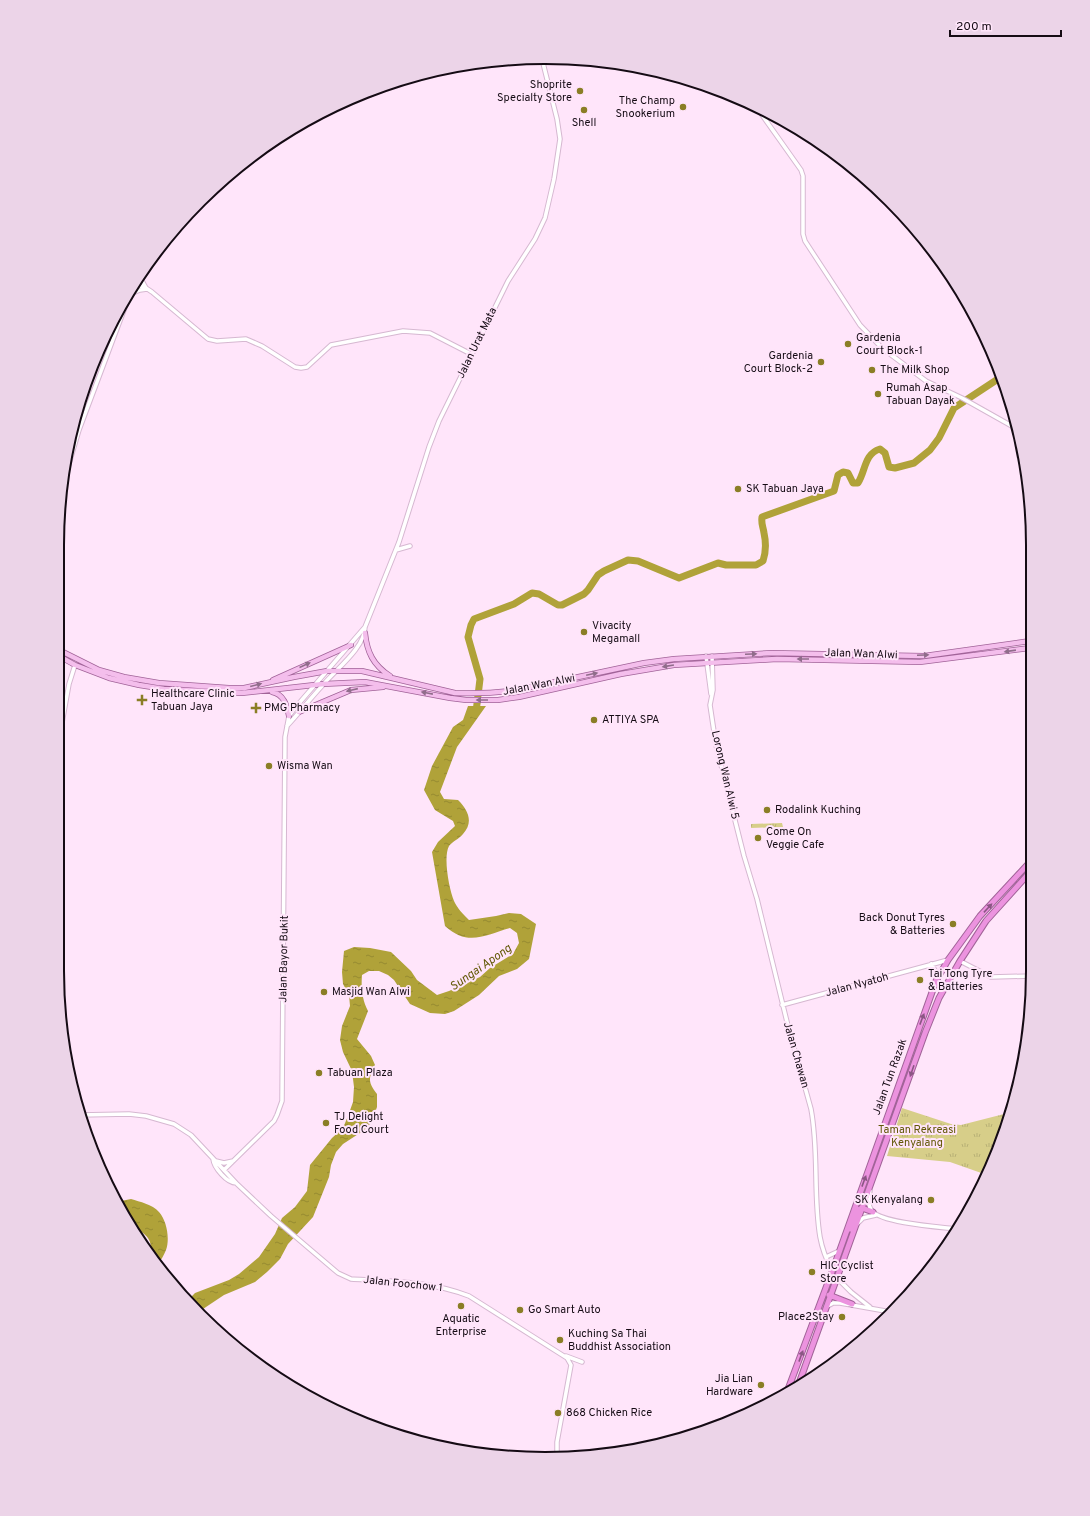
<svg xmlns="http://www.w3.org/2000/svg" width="1090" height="1516" viewBox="0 0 1090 1516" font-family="Overpass,sans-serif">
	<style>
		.park { fill: url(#park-tufts) }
		.water { fill: url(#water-ripples) }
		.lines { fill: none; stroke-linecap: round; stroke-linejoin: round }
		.river { stroke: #b0a239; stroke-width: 7 }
		.minor-casing { stroke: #d6b8d1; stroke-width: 5.5 }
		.major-casing { stroke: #a16398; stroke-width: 6 }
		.highway-casing { stroke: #a16398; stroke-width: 7 }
		.minor { stroke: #fff; stroke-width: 3.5 }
		.major { stroke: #f4beec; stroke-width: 4.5 }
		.highway { stroke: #ec93df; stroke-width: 5 }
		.oneway { fill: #906d8b }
		.oneway2 { fill: #8b5684 }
		.poi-dot { fill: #8a7e25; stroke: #ffe5fa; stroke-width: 1.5 }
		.labels { text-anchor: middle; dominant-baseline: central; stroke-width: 4; stroke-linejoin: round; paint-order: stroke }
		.poi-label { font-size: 11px; fill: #150b14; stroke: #ffe5fa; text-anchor: start }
		.street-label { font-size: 11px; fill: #150b14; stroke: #ffe5fa }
		.park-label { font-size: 11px; fill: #615705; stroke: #ffe5fa }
		.water-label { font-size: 12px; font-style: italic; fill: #615704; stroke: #ffe5fa }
		.rim { fill: none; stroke: #150b14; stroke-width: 2 }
	</style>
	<defs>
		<pattern id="park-tufts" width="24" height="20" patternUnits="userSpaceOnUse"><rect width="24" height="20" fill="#d7ce89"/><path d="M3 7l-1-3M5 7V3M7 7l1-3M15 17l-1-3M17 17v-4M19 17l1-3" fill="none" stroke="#b8b075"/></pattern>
		<pattern id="water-ripples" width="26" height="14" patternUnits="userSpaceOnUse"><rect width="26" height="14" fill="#b0a239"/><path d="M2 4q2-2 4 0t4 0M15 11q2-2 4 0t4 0" fill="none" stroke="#968a31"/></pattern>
	</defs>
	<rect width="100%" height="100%" fill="#ffe5fa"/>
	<path class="park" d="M782,823L783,827L751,828V824Z
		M902,1108L951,1124L961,1125L1008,1113L1009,1117L987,1175L950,1162L887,1156Z"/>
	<path class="water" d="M468,706H486L457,747L440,792L444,799L458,800C468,810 474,822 463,834C459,839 453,841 449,846C443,857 449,889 454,901C457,908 463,914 469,920L496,916L509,913L521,914L536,924L529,959L517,969L499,976L479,995L454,1011L445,1014L430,1013L410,1004L394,980L388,975L379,971H369L362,975C361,988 362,999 368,1011L357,1039L371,1056L375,1065C368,1079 368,1082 377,1094V1107L372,1121L366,1129L343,1144L336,1152L331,1165L329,1177L313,1217L288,1244L280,1259L267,1272L255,1282L224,1295L200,1311L189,1299L195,1293L229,1280L239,1274L259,1257L275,1234L282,1218L295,1207L307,1191L310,1165L332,1138L343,1128L348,1116L353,1102L354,1087L352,1071L343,1052L340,1040L342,1026L350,1006L349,995L343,984L342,972L344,951L354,947L370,948L391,952L411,971L417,980L437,995L449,991L480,977L490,968L513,954L519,943L517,933L510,928C485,935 468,947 445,926L432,852L438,842L455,826L453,821L435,810L424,790L432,766L453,727L463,720Z
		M131,1199C140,1202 152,1204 159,1212C167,1221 170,1239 166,1250C164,1255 161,1260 158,1264L147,1251L151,1246C149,1233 138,1231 129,1224C125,1221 119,1207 116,1202Z"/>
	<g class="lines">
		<path class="river" d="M474,714L476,712L480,679L468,637L471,625L474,619L514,604L532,593L539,594L558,605H562L584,594L588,590L598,575L604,571L628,560L638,561L679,578L718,563L726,565H756L763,561C766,552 766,542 764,533C763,526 761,524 762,517L834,491L838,475L843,472L848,473L853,483H858C866,470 864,454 880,449L885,453L889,467L895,468L914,463L930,450L939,438L954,408L1001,377"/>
		<g class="minor-casing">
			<path id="minor" d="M755,105L801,170L803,176V234L805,241L860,325L882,348L926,381L962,398L1019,430
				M140,277L146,288
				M135,284L146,288L152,292L208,339L217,341L246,339L262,346L295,367L301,368L307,367L331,345L403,331L430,333L471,354
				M130,294L140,290L147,289
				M63,484L79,430L133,286
				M396,550L410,546
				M706,656L711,694
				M712,656L713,690L710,705L716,745L744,856L757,899L788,1026L811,1109C819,1151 813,1195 820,1237C822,1248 827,1261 832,1271
				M287,726C299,713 310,699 322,686C335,670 365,648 365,627L399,542L429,447L439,421L508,281L535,239L545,218L554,179L560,139L557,119L542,59
				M57,907L58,745L69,684L75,665
				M960,961L991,977L1032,976
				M931,964L936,972L937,979
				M782,1005L948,960
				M80,1115L129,1114L146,1116L174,1124L191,1135L236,1183L271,1216L338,1273L351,1279C391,1281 431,1281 469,1296L567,1358L571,1365L557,1442V1455
				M213,1159C214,1168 227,1183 236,1183
				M216,1161L224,1163L233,1161
				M224,1170L274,1121L277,1115L282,1101L285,737L289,716L294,709L365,627
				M870,1191C869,1198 867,1205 872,1211C882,1223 939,1227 956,1229
				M857,1224L863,1218L876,1215
				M826,1257L839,1251
				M837,1278L851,1292L870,1307
				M826,1307L833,1303H840L891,1312
				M566,1356L582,1362"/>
		</g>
		<g class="major-casing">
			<path id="major" d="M365,633C367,652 373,665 390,676
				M57,649L99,670L124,677L159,683L229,688H244L294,677L327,671H362L455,693C476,694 496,693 517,690L644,663L674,659L772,653L924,656L1030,641
				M57,655L75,665L109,678L139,685L164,689L242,693L323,684L365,682L450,698L466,700H498L519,697L621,674L674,665L777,659L920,662L1030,648
				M273,680L351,645
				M272,692C284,694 287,706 289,716
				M299,712L351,690L383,687"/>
		</g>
		<g class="highway-casing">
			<path id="highway" d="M862,1208L873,1212
				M850,1229L858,1210L862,1208
				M829,1295L852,1304
				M798,1386L925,1033L939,998L960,961L986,921L1031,871
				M787,1392L836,1261L936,981L948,960L980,916L1031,861"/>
		</g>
		<use href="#minor" class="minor"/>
		<use href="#major" class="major"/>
		<use href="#highway" class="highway"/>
	</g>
	<defs><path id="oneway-solid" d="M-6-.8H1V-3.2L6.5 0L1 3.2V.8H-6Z"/></defs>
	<g class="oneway">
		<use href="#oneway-solid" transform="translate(1010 651) rotate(172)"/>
		<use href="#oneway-solid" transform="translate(751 654) rotate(-3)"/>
		<use href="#oneway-solid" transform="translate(923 655) rotate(-3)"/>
		<use href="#oneway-solid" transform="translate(803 659) rotate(-180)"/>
		<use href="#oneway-solid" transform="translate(305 665) rotate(-24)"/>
		<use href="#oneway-solid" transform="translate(668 666) rotate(171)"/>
		<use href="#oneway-solid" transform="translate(592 674) rotate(-12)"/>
		<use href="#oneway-solid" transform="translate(256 685) rotate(-15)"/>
		<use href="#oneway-solid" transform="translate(352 690) rotate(167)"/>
		<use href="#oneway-solid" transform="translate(427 693) rotate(-169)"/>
		<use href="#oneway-solid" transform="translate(482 700) rotate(-180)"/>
	</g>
	<g class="oneway2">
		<use href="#oneway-solid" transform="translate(988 908) rotate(-47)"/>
		<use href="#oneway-solid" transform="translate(922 1019) rotate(-69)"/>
		<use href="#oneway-solid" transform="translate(912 1071) rotate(109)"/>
		<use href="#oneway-solid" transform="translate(864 1181) rotate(-70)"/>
		<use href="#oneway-solid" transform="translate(801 1356) rotate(-70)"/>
	</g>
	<g class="poi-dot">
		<circle cx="580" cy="91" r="4"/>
		<circle cx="683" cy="107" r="4"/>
		<circle cx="584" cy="110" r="4"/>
		<circle cx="848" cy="344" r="4"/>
		<circle cx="821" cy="362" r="4"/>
		<circle cx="872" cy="370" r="4"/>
		<circle cx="878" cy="394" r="4"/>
		<circle cx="738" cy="489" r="4"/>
		<circle cx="584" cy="632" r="4"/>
		<path d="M140 694h4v4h4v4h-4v4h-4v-4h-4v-4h4z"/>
		<path d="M254 702h4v4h4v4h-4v4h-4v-4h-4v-4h4z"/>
		<circle cx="594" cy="720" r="4"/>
		<circle cx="269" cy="766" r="4"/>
		<circle cx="767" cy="810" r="4"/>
		<circle cx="758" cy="838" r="4"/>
		<circle cx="953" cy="924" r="4"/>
		<circle cx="920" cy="980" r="4"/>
		<circle cx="324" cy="992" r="4"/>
		<circle cx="319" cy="1073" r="4"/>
		<circle cx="326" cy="1123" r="4"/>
		<circle cx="931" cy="1200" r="4"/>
		<circle cx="812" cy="1272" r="4"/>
		<circle cx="461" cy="1306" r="4"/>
		<circle cx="520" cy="1310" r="4"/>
		<circle cx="842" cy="1317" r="4"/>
		<circle cx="560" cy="1340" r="4"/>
		<circle cx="761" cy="1385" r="4"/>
		<circle cx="558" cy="1413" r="4"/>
	</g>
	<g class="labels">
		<g class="poi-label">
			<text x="572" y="85" text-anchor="end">Shoprite<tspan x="572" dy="13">Specialty Store</tspan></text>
			<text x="675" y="101" text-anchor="end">The Champ<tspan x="675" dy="13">Snookerium</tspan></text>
			<text x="584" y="123" text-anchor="middle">Shell</text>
			<text x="856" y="338">Gardenia<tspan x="856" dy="13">Court Block-1</tspan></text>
			<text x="813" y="356" text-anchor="end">Gardenia<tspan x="813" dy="13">Court Block-2</tspan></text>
			<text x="880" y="370">The Milk Shop</text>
			<text x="886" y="388">Rumah Asap<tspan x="886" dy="13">Tabuan Dayak</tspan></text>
			<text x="746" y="489">SK Tabuan Jaya</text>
			<text x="592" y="626">Vivacity<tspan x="592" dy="13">Megamall</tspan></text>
			<text x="151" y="694">Healthcare Clinic<tspan x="151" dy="13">Tabuan Jaya</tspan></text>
			<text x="264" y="708">PMG Pharmacy</text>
			<text x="602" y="720">ATTIYA SPA</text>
			<text x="277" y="766">Wisma Wan</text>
			<text x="775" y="810">Rodalink Kuching</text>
			<text x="766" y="832">Come On<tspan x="766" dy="13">Veggie Cafe</tspan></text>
			<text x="945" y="918" text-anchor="end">Back Donut Tyres<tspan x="945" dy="13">&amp; Batteries</tspan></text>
			<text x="928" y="974">Tai Tong Tyre<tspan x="928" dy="13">&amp; Batteries</tspan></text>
			<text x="332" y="992">Masjid Wan Alwi</text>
			<text x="327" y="1073">Tabuan Plaza</text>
			<text x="334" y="1117">TJ Delight<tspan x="334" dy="13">Food Court</tspan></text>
			<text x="923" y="1200" text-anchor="end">SK Kenyalang</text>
			<text x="820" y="1266">HIC Cyclist<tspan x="820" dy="13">Store</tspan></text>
			<text x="528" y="1310">Go Smart Auto</text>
			<text x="834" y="1317" text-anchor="end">Place2Stay</text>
			<text x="461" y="1319" text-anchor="middle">Aquatic<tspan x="461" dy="13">Enterprise</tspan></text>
			<text x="568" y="1334">Kuching Sa Thai<tspan x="568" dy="13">Buddhist Association</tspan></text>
			<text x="753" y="1379" text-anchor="end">Jia Lian<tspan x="753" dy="13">Hardware</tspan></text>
			<text x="566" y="1413">868 Chicken Rice</text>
		</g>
		<g class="street-label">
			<text transform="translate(477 343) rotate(-64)">Jalan Urat Mata</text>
			<text transform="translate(861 654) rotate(2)">Jalan Wan Alwi</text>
			<text transform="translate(539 685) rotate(-11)">Jalan Wan Alwi</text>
			<text transform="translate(725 775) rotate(77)">Lorong Wan Alwi 5</text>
			<text transform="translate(284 959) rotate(-89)">Jalan Bayor Bukit</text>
			<text transform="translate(857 985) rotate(-15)">Jalan Nyatoh</text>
			<text transform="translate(796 1055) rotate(74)">Jalan Chawan</text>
			<text transform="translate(890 1077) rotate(-70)">Jalan Tun Razak</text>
			<text transform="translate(403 1284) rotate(6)">Jalan Foochow 1</text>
		</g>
		<g class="park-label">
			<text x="917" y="1130">Taman Rekreasi<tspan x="917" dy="13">Kenyalang</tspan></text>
		</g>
		<g class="water-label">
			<text transform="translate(481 968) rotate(-35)">Sungai Apong</text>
		</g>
	</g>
	<path d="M0 0H1090V1516H0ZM545 64H545A481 481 0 0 1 1026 545V971A481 481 0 0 1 545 1452H545A481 481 0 0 1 64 971V545A481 481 0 0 1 545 64Z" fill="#ecd4e8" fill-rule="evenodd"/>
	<path class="rim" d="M545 64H545A481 481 0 0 1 1026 545V971A481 481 0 0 1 545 1452H545A481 481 0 0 1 64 971V545A481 481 0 0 1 545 64Z"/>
	<path d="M950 30v6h111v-6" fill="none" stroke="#150b14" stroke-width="2"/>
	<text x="956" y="30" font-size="12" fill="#150b14" stroke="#ffe5fa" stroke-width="3" paint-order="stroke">200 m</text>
</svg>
